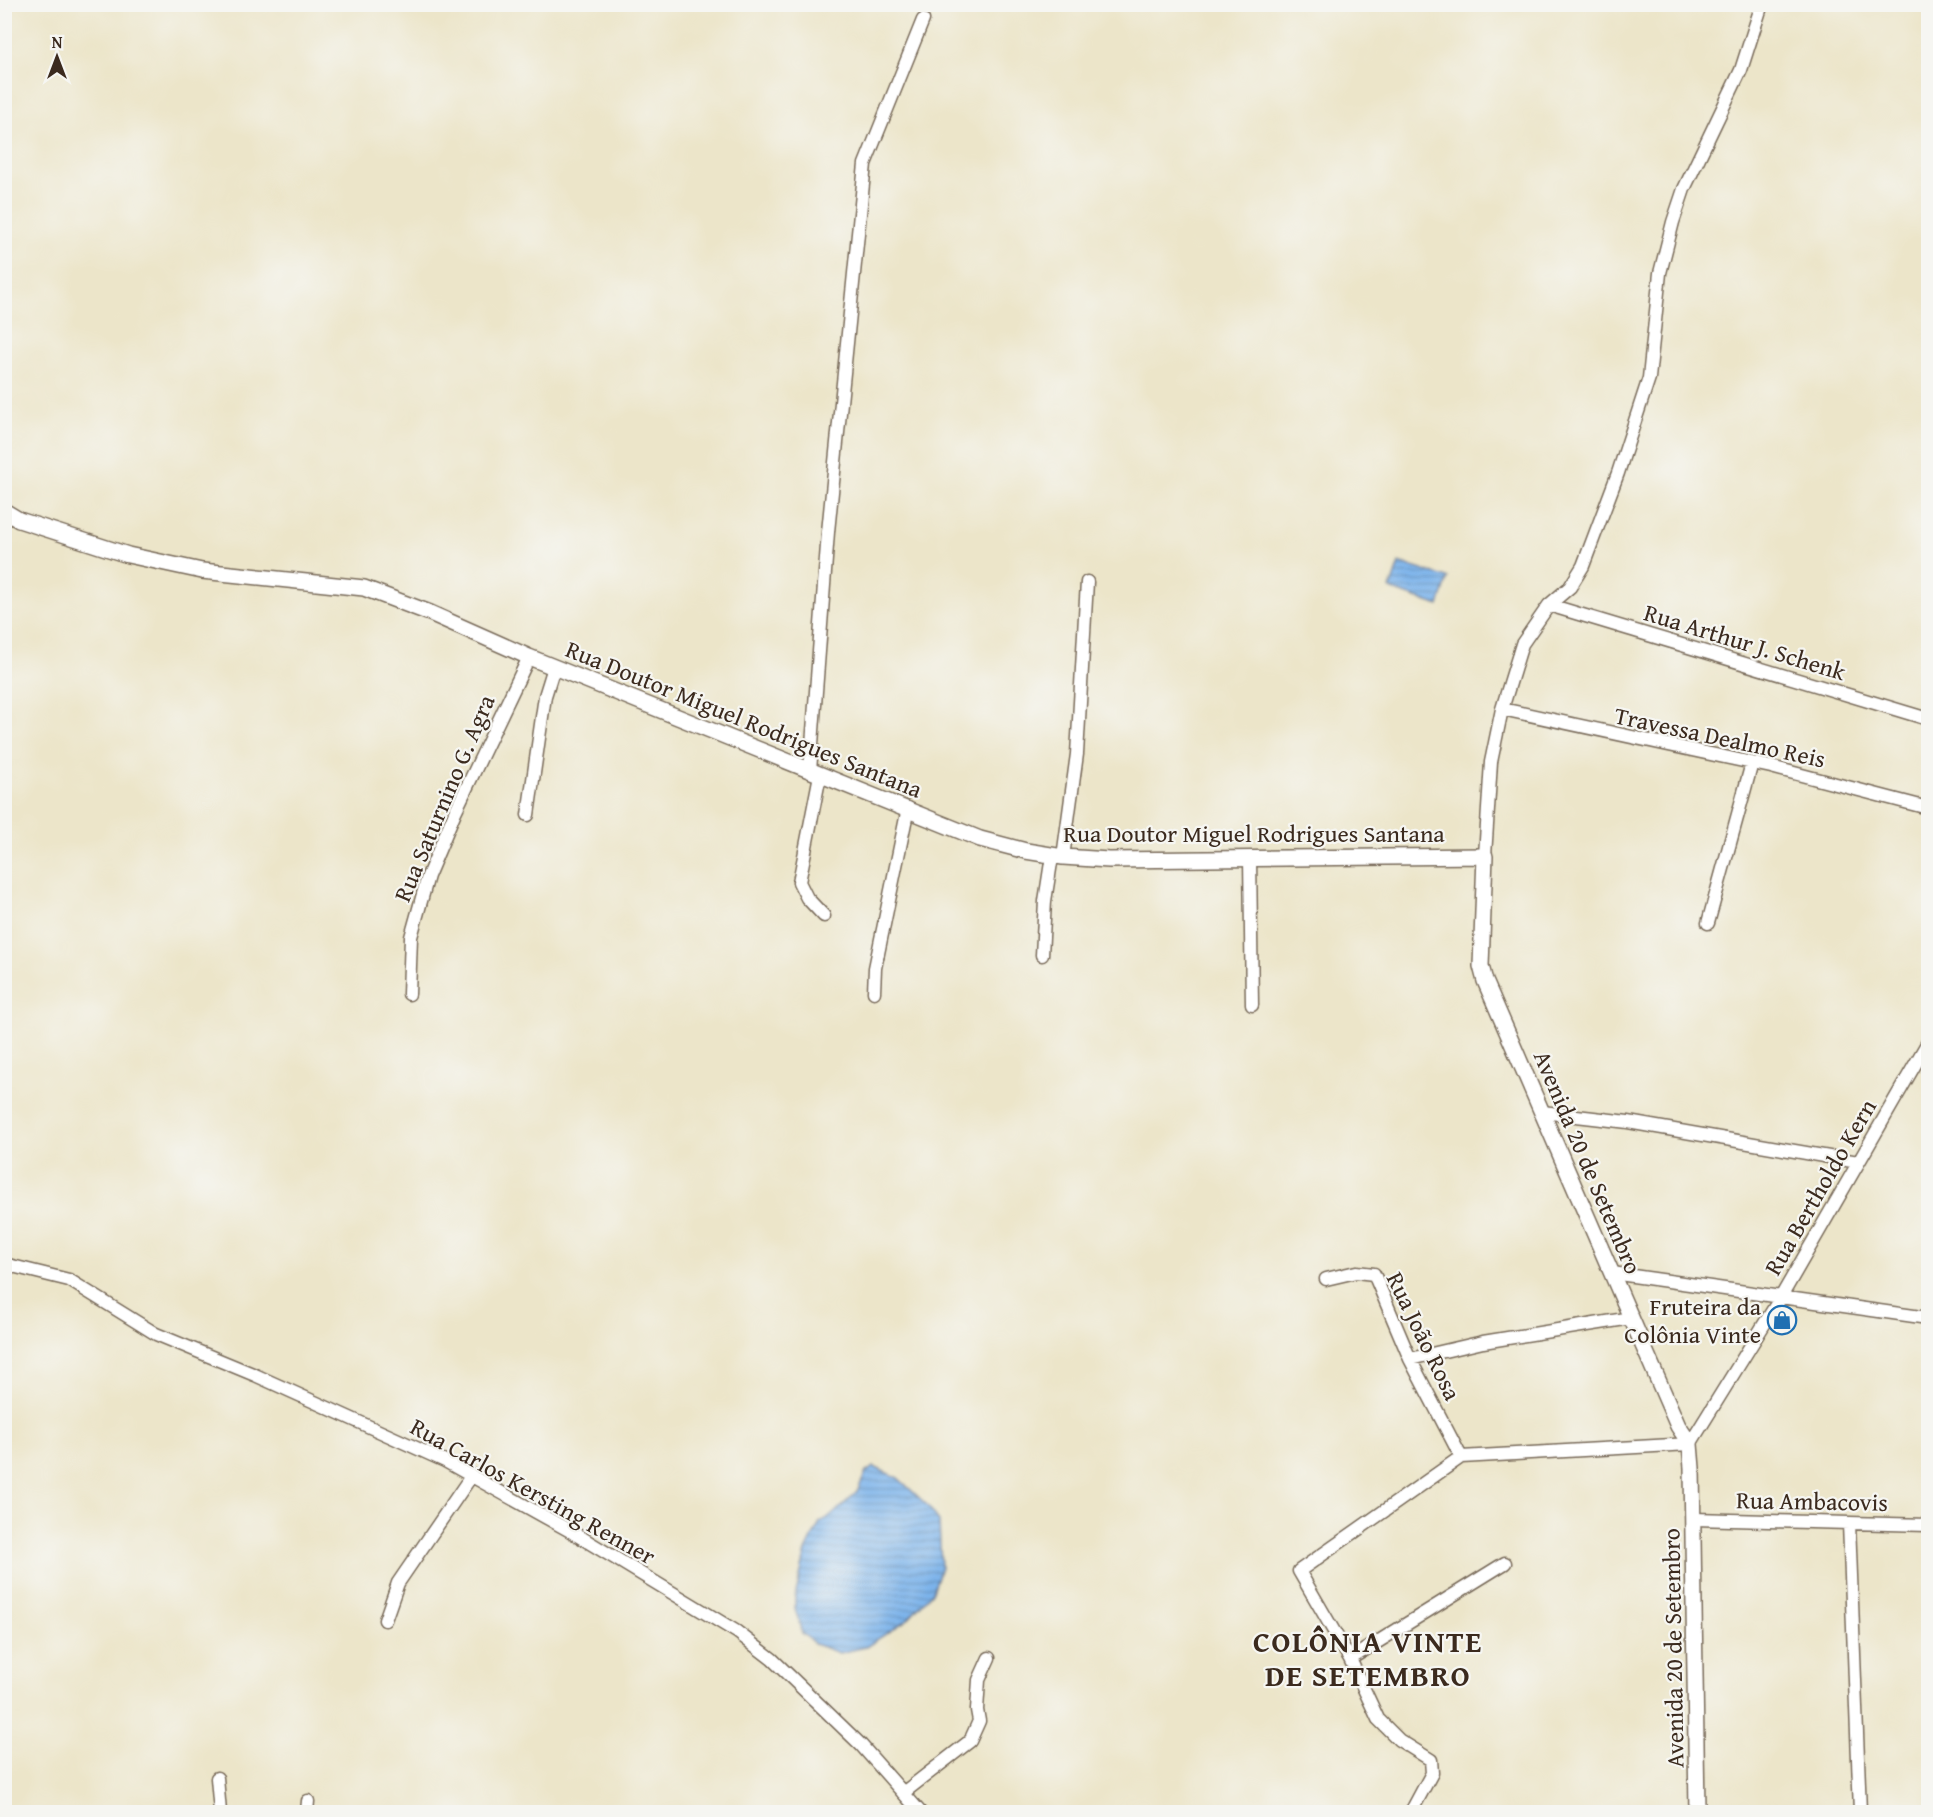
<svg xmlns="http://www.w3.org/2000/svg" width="1933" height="1817" viewBox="0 0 1933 1817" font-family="'Gentium Book Plus',serif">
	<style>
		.water { fill: url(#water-rules); stroke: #5c6e84; stroke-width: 1.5 }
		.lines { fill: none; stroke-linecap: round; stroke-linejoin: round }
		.minor-casing { stroke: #796b5a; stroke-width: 15 }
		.tertiary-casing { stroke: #796b5a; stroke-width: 18 }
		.minor { stroke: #fff; stroke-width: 12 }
		.tertiary { stroke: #fff; stroke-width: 15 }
		.labels { text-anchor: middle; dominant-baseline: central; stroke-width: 4.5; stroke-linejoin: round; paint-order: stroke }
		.street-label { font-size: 24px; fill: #3b2a1e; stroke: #f6f6f2 }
		.poi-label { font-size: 24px; fill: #3b2a1e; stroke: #f6f6f2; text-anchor: end }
		.district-label { font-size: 30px; font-weight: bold; letter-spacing: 1.5px; fill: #3b2a1e; stroke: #f6f6f2 }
	</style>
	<defs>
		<pattern id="water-rules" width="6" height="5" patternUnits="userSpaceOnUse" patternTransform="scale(1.5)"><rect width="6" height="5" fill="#7cb3eb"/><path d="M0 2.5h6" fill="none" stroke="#6792be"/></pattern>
	</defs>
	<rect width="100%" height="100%" fill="#f6f6f2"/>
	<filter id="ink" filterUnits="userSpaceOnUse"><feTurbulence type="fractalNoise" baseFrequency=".0167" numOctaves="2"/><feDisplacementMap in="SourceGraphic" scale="12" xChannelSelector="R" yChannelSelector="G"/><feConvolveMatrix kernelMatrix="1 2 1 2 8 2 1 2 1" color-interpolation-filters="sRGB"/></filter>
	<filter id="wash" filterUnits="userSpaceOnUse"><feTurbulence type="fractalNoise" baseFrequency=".008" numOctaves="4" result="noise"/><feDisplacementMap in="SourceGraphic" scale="24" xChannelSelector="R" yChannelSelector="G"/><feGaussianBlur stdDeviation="1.35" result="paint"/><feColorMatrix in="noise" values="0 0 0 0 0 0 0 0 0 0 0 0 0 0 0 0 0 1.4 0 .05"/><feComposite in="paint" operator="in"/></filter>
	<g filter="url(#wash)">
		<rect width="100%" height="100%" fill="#ece5c9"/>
		<path class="water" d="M1399,563L1448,578L1439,606L1390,589Z
			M874,1467L898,1478L927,1505L939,1521L941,1567L933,1591L907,1620L866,1647L839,1653L815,1644L802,1633L795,1609V1597L806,1551L820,1522L831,1516L857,1492L866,1472Z"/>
	</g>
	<g filter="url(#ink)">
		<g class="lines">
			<g class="minor-casing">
				<path id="minor" d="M1549,605L1928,719
					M1502,709L1771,767L1928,808
					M810,771L828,532L865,164L923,20
					M820,775L799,882L807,898L824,916
					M528,815L545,696L554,667
					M1485,856L1491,762L1502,709L1522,644L1549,605L1570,587L1583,566L1618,473L1649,378L1660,273L1673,222L1684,189L1741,70L1762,4
					M1063,857L1077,754L1087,582
					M1250,858L1252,1005
					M1708,923L1752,763
					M1042,955L1045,901L1052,856
					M874,992L875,968L908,808
					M409,994L411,937L428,876L455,812L529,657
					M1542,1112L1628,1122L1858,1162
					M4,1264L69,1280L156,1334L255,1375L445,1461L572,1532L737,1632L772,1659L861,1745L920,1812
					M1612,1273L1928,1318
					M1326,1279L1356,1272L1374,1274L1410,1359L1461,1457
					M1410,1359L1483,1342L1631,1318
					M1694,1519L1928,1525
					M1849,1523L1860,1812
					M385,1620L398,1583L472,1475
					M1350,1659L1505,1563
					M217,1778L220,1812
					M903,1793L970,1741L979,1721L977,1710L979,1680L989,1658
					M307,1812L308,1801
					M1411,1812L1432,1773L1431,1760L1399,1740L1378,1719L1350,1659L1299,1571L1461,1457L1690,1444L1781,1297L1928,1042"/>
			</g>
			<g class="tertiary-casing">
				<path id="tertiary" d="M4,511L19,520L128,555L202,571L364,588L430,613L529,657L980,839L1026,851L1063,857L1109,860L1485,856L1481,966L1485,981L1678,1426L1690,1444L1692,1468L1697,1812"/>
			</g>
			<use href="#minor" class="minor"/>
			<use href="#tertiary" class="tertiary"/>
		</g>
	</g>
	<defs>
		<g id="shop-ring" transform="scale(1.5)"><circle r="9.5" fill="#f6f6f2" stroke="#1f6fb2" stroke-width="1.5"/><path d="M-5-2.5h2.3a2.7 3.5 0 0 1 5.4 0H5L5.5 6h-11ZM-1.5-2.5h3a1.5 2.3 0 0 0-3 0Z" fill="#1f6fb2"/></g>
	</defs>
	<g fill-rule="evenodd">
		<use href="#shop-ring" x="1782" y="1320"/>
	</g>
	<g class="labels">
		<g class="street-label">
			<text transform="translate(1745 642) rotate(17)">Rua Arthur J. Schenk</text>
			<text transform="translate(744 719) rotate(22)">Rua Doutor Miguel Rodrigues Santana</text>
			<text transform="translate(1720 737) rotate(12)">Travessa Dealmo Reis</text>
			<text transform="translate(444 798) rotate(-67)">Rua Saturnino G. Agra</text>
			<text x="1254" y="833">Rua Doutor Miguel Rodrigues Santana</text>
			<text transform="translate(1588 1162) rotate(67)">Avenida 20 de Setembro</text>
			<text transform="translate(1820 1187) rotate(-60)">Rua Bertholdo Kern</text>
			<text transform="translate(1424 1336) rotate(64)">Rua João Rosa</text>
			<text transform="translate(533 1491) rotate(29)">Rua Carlos Kersting Renner</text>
			<text transform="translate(1812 1501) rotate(1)">Rua Ambacovis</text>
			<text transform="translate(1673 1648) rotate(-91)">Avenida 20 de Setembro</text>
		</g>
		<g class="poi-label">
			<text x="1761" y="1306">Fruteira da<tspan x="1761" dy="28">Colônia Vinte</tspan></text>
		</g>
		<g class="district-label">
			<text x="1368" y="1641">COLÔNIA VINTE<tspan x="1368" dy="34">DE SETEMBRO</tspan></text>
		</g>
	</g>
	<rect width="1933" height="1817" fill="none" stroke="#f6f6f2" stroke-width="24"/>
	<g transform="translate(57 57)" stroke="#f6f6f2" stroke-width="4.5" paint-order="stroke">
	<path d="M0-4.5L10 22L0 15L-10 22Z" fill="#3b2a1e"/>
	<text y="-9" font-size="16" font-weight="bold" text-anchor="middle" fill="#3b2a1e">N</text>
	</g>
</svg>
